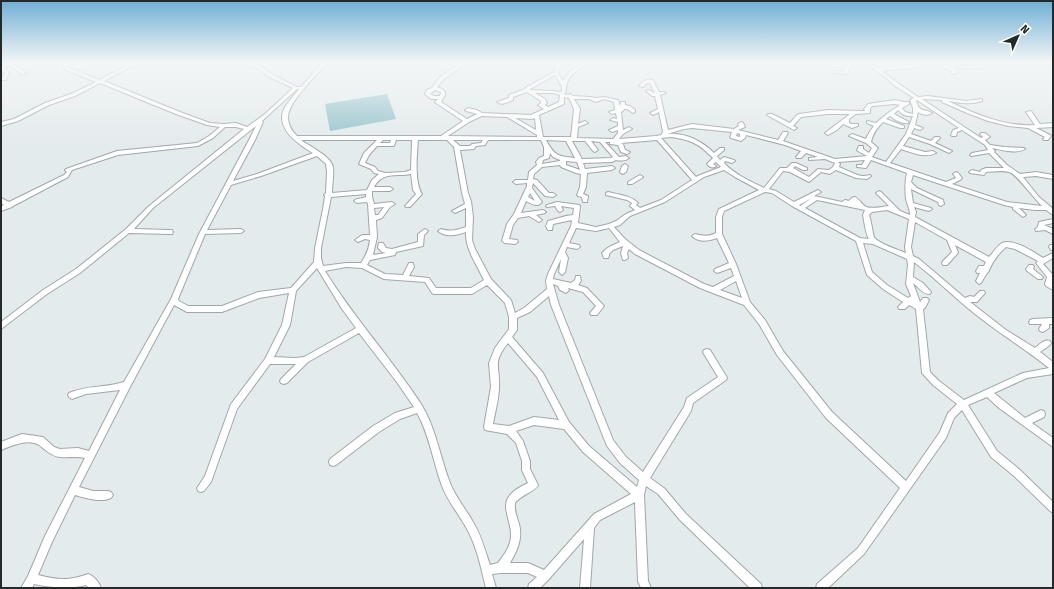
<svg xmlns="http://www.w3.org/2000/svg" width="1054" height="589" viewBox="0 0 1054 589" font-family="'Fira Sans',sans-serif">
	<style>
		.green { fill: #96c3cc }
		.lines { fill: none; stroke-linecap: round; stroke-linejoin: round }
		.minor-casing { stroke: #a1a7a8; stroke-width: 2 }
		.minor { fill: #fff; fill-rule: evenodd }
	</style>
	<rect width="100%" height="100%" fill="#e4ebec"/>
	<path class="green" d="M387,94L396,119L330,131L325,104Z"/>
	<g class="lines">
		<g class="minor-casing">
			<path id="minor" d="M4,63C14,63 19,67 26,74L22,75L13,67L8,65L5,68L9,73L6,80H2V79L5,73L1,70V66Z
				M132,63H138L104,81L180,112L210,123L224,124L236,123L247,127L265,114L293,88L271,78L255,67L236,64L234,63H245L258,65L275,76L297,87H301L322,63H327C317,75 288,102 288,117C288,125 292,131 297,136H441L463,121L436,103L435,102L438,99H431L425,94L427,90L432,88L439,78L461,63H466L443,80L437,87L442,89L445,92V95L441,102L467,119L477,114L466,111L465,110L468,108L477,110L482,113L531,115L544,109L538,105L541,103V101L527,92L513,97V100C507,102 502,106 497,102L509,98V95L525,89V88L554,72L557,63H561L558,73L563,81C568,72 577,63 588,63C578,71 566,75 566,91L564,94L568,95L570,94L573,96L590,97L596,98L604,97L618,100L620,106L621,102H625V105L630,106L635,110V112L633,113L627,109H624L623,111L621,112L623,130L629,127L632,129L623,134L619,139L656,136L661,135L663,132L659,112L653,115L650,113L658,109L655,96H652L646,91L648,90L655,93L650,83H647L643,87L639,86C642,81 646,79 653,80L659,92H664L666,93L660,95L668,130L692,124L734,129L739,126L738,124L741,122L743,123L745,127L738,130L778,140L783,132H787L788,133L783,141L835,159L867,156L858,151L857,150L859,146H863V149L869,153L872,148L866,143L849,136L852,134L866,139L870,131L874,126L867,123V121L876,123L888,113L900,105L895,104L872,106L870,109V113L856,114L849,119V123L852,124H858V126L852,128L843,124L837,130L828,135L825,133L850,114H828L801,117L793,126L797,128L794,130L767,115L768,114H772L790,123L797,115L799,114L828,110L862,111H865L864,109L868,104L895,100L904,102H909V104L902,108L905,112L913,114V108L910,100L914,98L895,86L885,77L864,63H869L878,68L929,63L920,67L882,71L899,84L918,97L928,96L966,101L982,99V101C970,105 960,103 948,101C975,114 1005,127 1035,125L1026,112L1031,111L1040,124L1053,123V127L1036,128L1050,135L1051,136L1048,140H1044L1043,139L1045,137L1028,128L1008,126L988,121L967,113L942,102V100L922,99L981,138L983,137L980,134L981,133H985L990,137L985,140L990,145L1004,147L1024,148L1025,149C1017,154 1001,150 992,148L995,151L994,152L1007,165L1020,174L1036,172L1053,175V179L1036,176L1023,177L1039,197L1051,207L1053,210V215L1046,210H1035L1019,208L1026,215L1023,217L1013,209V207L1004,205L913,175L911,182L917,188L943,200L944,204L941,206L939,205L938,202L911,189L913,203L931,208L932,209L929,211L914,207L916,212L915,217L989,257C993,253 997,246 1002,243C1013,238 1034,252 1043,258L1053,253V258L1043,264L1053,275L1052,283L1053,284V290L1046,286L1045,284L1047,277L1036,263L1038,261L1015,249L1006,247C999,253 993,261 989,270V271L987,273L981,283L979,284L976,281L980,273H977L976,271L979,266H984L986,262L955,245L958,252L957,254L947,265H943L942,263L943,261L952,252L947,240L915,222L911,247L913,256L919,259L965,298L970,296L974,297L980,291H984L985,293L977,302H970L1006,330L1035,348C1039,345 1044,339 1050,341L1051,343L1050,345L1040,352L1053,362V374L1027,378L994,393L1025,418L1041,410L1044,411L1045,414L1044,417L1032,423L1053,438V447L999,408L987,397L968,405L997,451L1020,470L1053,502V513L1050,511L1014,476L991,457L962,410L954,418L946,438L864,554L828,588H816L817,584L858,548L900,488L826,418L777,355L759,324L744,305L700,288L635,254L629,249L627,253L628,258L625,260H623L621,253L623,246L613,250L609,254V256L608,258H604L602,253C607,247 613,245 620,242L609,228L596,231L576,228L569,243L579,245L580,247L577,249L567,247L565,252L568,258L565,272L562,275L559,272L561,259L554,274L553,279L571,283L575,280L576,276H580L581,281L578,285L587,288L604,306L597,315H591L590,313L596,306L583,292L568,288L569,290L566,293L560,290L558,286L553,284L559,305L613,440L626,457L643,472L684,407L687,398L718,377L704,354L703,352L704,350L707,349L710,350L726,376L727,378L726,380L693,403L691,411L650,478L664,488L686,514L761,584L762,588H750L680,520L658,494L646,486L644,495L648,581L651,588H641L638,581L635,502L600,520L594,528L590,588H580L584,539L549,579L540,588H528L529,584L537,577L528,573H501L492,574L496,588H486C481,568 477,547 467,529C459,514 448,502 442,486C433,462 430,436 417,413L400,419L379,432L336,465L333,466L330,465L329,462L330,459L373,426L395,413L414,407L396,381L359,333L308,362L287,383L284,384L281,383L280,381L281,379L296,364H270L237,409L211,482L204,491L201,492L198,491L197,488L205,476L231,404L265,359L282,325L289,293L259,298L222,312H187L174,305L130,387L79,487L93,491H108L111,492L113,495L111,498C100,503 86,498 75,495L52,542L38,575C58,580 69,581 88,574C94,576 99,582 101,588H89L86,585C70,589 51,588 34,584L32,588H21L28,576L45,536L85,458C76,456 69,458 60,457C51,456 46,450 39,445C29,438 11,446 1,450V442L22,434L43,437L54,447L60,449L78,448L89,451L120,390L86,394L72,399L69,397L68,395L69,393C88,385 105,388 124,382L171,299L199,234L249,140L256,126L153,208L134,229L170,230H172L173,232L172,234L129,233L80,273L47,294L1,329V322L43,290L76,269L126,229L149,206L244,129L236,127H225L213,138L198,146L118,155L72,170L68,177L13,206L12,207L9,208L1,211V206L4,205L1,203V198L9,202L64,175L67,172L65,170L66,169L117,151L197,143L209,136L220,127L207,125L176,114L100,83L75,96L49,105L18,121L1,126V122L14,119L45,103L71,94L96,82L64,69V67H68L99,80ZM555,75L562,87V91L560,92L553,91L530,90V89ZM297,89H299C293,97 283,106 282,116C281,133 301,146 313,153L257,174L233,181L255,140L263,122L262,121ZM435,90L441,92L440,96H434L430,94ZM535,93H553L560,95L559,102L548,107L545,105L547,103L545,99ZM564,97L569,98L574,109L571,137H543L539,115L564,104ZM574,99H589L596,102L604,99L614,102L615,110L609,112L612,114L616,113L617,119L613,118L610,120L618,122V126L609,130L612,132L618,130V133L613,139L577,138L578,127L588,123L585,121L578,124L580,109ZM917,100L959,128L953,130L951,135L952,136H956L957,132L962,130L985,145L988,150L972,153L970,155L971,156L989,153L1004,168H986L981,170L980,172L972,170L969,172L970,173L984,175L986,172C993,172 1002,170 1009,172C1017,174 1034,199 1042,206L1007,202L952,184L960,180L962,178L958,173L956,172L953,174L956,178L946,182L890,163L901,149C911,152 926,159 936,153L933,151L925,152L903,146L909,137L930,144L947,152L949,153L952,151L935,143L940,138L939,137H935L931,141L911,134L914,128L920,130L923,128L915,125L918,112C922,115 928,116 932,113C923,108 920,113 916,101ZM898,110C902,115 908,117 913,116L906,134L886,162L872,157L878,148L871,142C873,133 877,128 883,122L900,128H904V126L886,119L890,116C895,120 902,124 908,123L909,122L894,114ZM482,116L507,117L537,135V137L448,136L469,122ZM515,118L532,119L535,118L536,130ZM692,128L732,132L730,137L731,138L741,141L745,138L746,135L785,145L801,151L796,157L797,158H801L806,153L818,157L809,158V160L825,159L835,163L833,167L829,170L818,169L809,177L793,168L795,166L803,170H807V168L796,163H792L787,168H780L764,188C750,181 734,174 724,163L725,161L732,163L735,161L734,160L724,157L720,160L717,156L724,150V148H720L714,153C702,141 685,132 667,134L684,129ZM737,133L740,134V137L736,136ZM671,137C691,140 698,143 713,158L707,164C709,167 712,168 715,167L716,166L713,164L716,162L721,167L700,175L696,177L661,138ZM301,140H377L364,153L359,164L371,169L374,173L379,174L372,180L367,190L332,193C332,184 334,175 333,167C331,156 309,146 301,140ZM383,140H391L390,143H380ZM396,140H412L411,170L405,172L385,173L378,171L375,167L365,163L369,155L377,146H394ZM418,140H447L454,147L462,193L465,204L452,211L455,213L466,208V227C457,230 451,232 441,229L438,231C446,238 457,235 466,232C465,249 477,265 484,280L471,288H436L429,278L409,276L414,267L413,263H409L403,275L385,274L367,265L370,260L395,255L396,252L423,246L424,235L428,231L425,229L418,234V242L392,249L386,248L383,243H379L378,248L382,252L386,253L373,255L377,237L376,220L382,218L390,207L395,204L392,202L374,204L372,197V191H390L393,189L390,187H374C383,171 396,177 411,174L413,190L416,194L406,205L405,206L406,207H410L422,194C414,182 417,154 418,140ZM453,140H483L481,143L472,144L470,146H460ZM488,140H541L544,147V156L539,158L536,162L537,165L529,172L528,180H516L513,182L516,184L527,183V186L514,214L507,224L502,241L505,243L515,244L518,242L517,240L509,239L513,225L518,218L529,216L539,222L542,220L536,215L545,213L546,212L543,210L521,213L526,201C532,204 537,208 542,202L532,188L533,183L545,196L553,197L556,195L553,193H549L537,180L533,179L534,174L542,167L560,165L561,167L576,173L581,174L580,187L577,195L578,196L582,197L583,202H587L588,196L583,194L586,187L587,173L612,170L615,168L612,166L585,169L583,163L612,162L616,160C619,161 626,161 629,158L626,156L619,157L605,142H610V144L618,145L621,152L627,154L630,152L625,150L623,144L621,143L657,140L692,180L661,200L640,208L636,205L638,203C630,195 619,195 608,192L606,193V195L627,200L632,203L630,206L635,210L626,214L616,221L609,224L596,227L578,223L580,206L579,205L557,202L547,205L546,206L547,207L555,206L558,211L560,212L563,210L561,206L574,208L573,215L566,216L548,221L546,226L548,230H552L553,224L572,220L571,226L548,274L546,281L547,289L524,308L515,313L511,300L491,279L475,249L472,240L473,217L471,201L468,193L460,150L474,149L476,146L485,145ZM546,140L566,141L575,158C559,156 555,157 546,140ZM572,141H585L593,151L595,152L598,150L591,141L600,142L613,157L611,158L582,159ZM550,153L553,157L560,160V161L542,164L543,160L549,158ZM317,156L326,164L327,172L326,193L324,195L325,196L323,209L315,248L314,262L291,288L258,292L222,306H188L179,301L178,299L205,234L241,233L244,231L241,229L207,230L231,185L261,176ZM865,160L862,165H857V167L866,168L871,160L907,173C905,181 905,190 906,199C907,204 910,209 910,215L900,211L881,192L879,191L876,193L889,206C881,207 873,209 866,207C862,205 858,197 854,197C852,197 850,200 849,201L845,200L842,202L814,196L821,192L818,190L794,202L776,191L769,189L783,171L790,172L809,182L821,172L830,174L836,170L856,178L867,179L871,176L870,175C868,175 866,176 864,176C859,177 845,169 839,167L840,164L838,162ZM566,161L577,162L580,170L566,165ZM724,170L735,177L759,190L719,209L716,217V233C708,237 703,236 695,234L692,236C699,243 709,241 717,238L729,263L715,269L714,271L717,273L731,268L734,276L713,287L704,284L639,250L625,239L614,227L620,225L630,216L665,202L704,177ZM765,192L772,193L792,206L856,241L867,275L883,289L903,302L898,307L899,309H905L909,305L916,309L922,373L933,385L957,404L948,413L940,432L906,481L832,412L783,351L765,320L750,302L736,264L722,234V217L724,211ZM530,193L535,201L528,197ZM366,194V197C362,199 356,198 354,201L357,203L367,202L368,204L370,235H362L355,240L358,242L365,239L370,240C369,249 366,256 361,263H346L323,266L321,258V248L331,197ZM812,198L800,206L799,205ZM817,200L865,210L863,215C864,221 866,235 869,239L860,238L805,208ZM384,207L378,215H375L374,208ZM887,210L909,219L905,247L906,253C899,250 877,243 874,237C873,234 871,220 869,215L872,212ZM863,243L873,244L907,259L908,265L906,284L911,296L908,298L887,285L872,272ZM914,262C935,278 954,297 975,314C999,333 1025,349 1049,368L1023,373L964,400L939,381L930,372L923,309L925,308L929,300L927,298H923L920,302L913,283C918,287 924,295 930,294L931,292L923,283L913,277ZM346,267L362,268L384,279L425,282L432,293L434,294H472L487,285L505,303L509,317V329L495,348L489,363L491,387L484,427L485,430L507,434L516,443L522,461V470L528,483C515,489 502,497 507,513C508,520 511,527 511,535C511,546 504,555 498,563L490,565C485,550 481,535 473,522C466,509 456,498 450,483C440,457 436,428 421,404C391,358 354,318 325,271ZM317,268L342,309L356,328L304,357L295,358L274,357L290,325L296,291ZM736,281L742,298L720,290ZM549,296L551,305L607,446L620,463L639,480L637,487L589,446L569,422L543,373L512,337L517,330V318L530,312ZM508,343L537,377L559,420L534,417L509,426L493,424C495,412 499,399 499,387C500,365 492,363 508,343ZM534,425L564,429L583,452L631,494L594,514L544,570L528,563H510C517,551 523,539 519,524C517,517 514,511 515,503C521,495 536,491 538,485L530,469V461L523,441L516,431Z
				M848,63H852L847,74L834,73V72L836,71H843Z
				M934,63C939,63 945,66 950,65C956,64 960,63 966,63L952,67L957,71L956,74H954L952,73V71Z
				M977,63H982L984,66L981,68H961L959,67L961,66H979Z
				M1012,63H1018V64L1016,65Z
				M1049,63H1053V65Z
				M625,164L628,166L626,172L623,174L621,173L620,172L622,166Z
				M640,175L643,177L642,178L632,184H628V182Z
				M1053,219V223L1044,225L1053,229V234L1045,230L1036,231L1035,229L1038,227L1039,222Z
				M1050,245H1053V250H1051L1049,247Z
				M1029,265H1033L1034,267L1033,269L1043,277L1042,279H1038L1027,271L1026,269Z
				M1053,318V324H1049V328L1043,332L1040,331L1039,329L1042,324H1030L1029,322L1030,320L1033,319Z"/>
		</g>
		<use href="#minor" class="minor"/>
	</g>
	<linearGradient id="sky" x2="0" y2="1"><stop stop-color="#6eaed4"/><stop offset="0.43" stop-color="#f3f6f6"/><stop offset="1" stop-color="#f3f6f6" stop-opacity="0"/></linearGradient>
	<rect width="1054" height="145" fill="url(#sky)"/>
	<rect width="1054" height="589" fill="none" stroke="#262929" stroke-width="4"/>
	<g transform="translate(1018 36) rotate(45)" stroke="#ffffff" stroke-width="3" paint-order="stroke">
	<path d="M0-3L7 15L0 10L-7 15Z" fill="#262929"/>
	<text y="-6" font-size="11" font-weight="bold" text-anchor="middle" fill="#262929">N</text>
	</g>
</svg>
